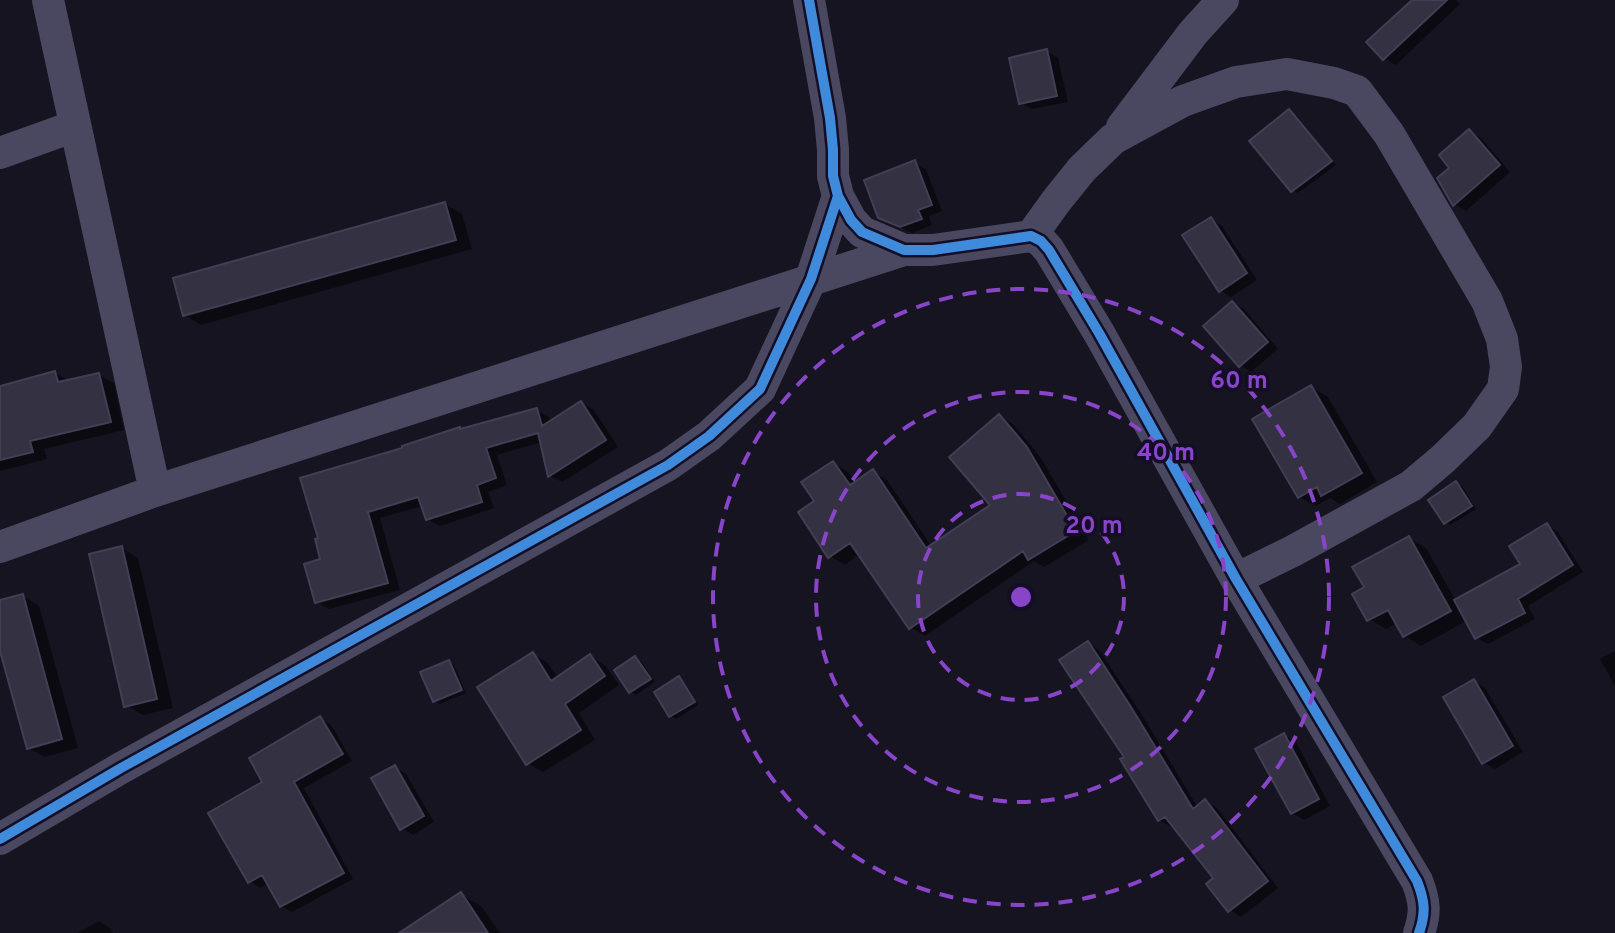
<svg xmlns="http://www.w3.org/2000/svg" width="1615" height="933" viewBox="0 0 1615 933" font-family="Overpass,sans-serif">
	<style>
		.shadow { fill: #0007 }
		.building { fill: #343142; stroke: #433e55; stroke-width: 2 }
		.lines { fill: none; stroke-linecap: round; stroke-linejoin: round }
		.minor { stroke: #4a4861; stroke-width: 32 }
		.cycleway-casing { stroke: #130e26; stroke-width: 15 }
		.cycleway { stroke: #408adc; stroke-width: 10 }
		.ring { fill: none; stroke: #8945c9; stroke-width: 4; stroke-dasharray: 14 10 }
		.centre { fill: #8945c9; stroke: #130e26; stroke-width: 4 }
		.ring-label { font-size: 24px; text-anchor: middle; font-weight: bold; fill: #8945c9; stroke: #130e26; stroke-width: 7; stroke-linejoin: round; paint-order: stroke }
	</style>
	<rect width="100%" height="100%" fill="#161420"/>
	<path class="shadow" d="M1415,0H1456L1460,4L1396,65L1385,59L1369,42Z
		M1047,51L1058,58L1068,102L1032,109L1021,103Z
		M1289,112L1294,115L1336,165L1298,193L1292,190Z
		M1469,132L1481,138L1510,172L1466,211L1454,204L1452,168Z
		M915,163L926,169L942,211L929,216L932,225L912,233L880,217Z
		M445,204L462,214L472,249L201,325L184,315Z
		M1211,219L1222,226L1257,280L1231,297L1220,290Z
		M1233,303L1244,309L1278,349L1251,372L1240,365Z
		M55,373L70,381L99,375L114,383L124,430L44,449L47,459L0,471V388Z
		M1311,387L1328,397L1377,482L1340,504L1330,498L1316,506L1299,497Z
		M581,403L594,410L618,447L562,482L549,475L542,442L497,455L507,485L488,492L494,508L440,526L427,519L423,506L380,518L400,590L329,609L317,602L323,561L317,540L462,430L537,410L549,417L551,422Z
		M999,416L1014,425L1041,458L1089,540L1044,567L1034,561L925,636L910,627L860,554L845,565L830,556L817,502L833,463L848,472L856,483L873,472L887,480L932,547L993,505Z
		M1457,484L1462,486L1476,509L1450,525L1445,522Z
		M1547,525L1558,532L1583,572L1528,606L1535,619L1488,644L1477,638L1468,620L1421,646L1405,636L1397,623L1386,629L1369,619L1366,588L1409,538L1426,548L1456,601L1523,565Z
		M122,548L138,558L173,708L143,715L126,705Z
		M23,596L39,606L78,748L45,757L28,748L0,643V602Z
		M1088,643L1099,650L1142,715L1198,808L1206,802L1217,808L1278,888L1241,917L1230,910L1216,879L1174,824L1170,826L1159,820L1127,758Z
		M1615,651V686L1600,659Z
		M533,654L548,663L558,678L590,656L605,665L619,685L579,713L595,740L543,772L527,763Z
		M635,658L641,661L655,682L636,695L630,692Z
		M449,662L454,665L466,693L440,704L434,701Z
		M679,679L684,682L698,705L676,719L671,716Z
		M1474,681L1485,688L1523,752L1495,769L1484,763Z
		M320,718L331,725L352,761L304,788L353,879L292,912L281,906L269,883L260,888L250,881Z
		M1284,735L1296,742L1330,806L1304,820L1292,813Z
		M395,767L406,774L434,822L413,835L402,828Z
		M461,894L482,907L500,933H403Z
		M99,921L110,928L113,933H77Z"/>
	<path class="building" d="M1412,0H1447L1383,60L1366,42Z
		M1047,49L1057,96L1019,104L1009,58Z
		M1289,109L1332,161L1291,192L1249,141Z
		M1469,129L1500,165L1453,206L1437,178L1449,168L1439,155Z
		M915,160L932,205L918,210L922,219L900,227L878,218L864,180Z
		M445,202L456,240L183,316L173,278Z
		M1211,217L1247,273L1219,292L1182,235Z
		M1232,301L1268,342L1239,367L1203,326Z
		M55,371L58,382L99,373L111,422L30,441L33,452L0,460V386Z
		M1311,385L1362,473L1321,496L1317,487L1298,498L1252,419Z
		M581,401L606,440L548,477L538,433L486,448L496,478L477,485L482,502L426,520L418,497L368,512L388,583L315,603L304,564L320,559L315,539L318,538L300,478L402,448V446L460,427V429L537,408L542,426Z
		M999,414L1027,447L1076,531L1028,560L1023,551L909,629L850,543L828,558L798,512L814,501L801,482L833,461L850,485L873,469L926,548L990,505L949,457Z
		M1456,481L1472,506L1444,524L1428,500Z
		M1547,523L1573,565L1518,599L1525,613L1475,639L1454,600L1520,564L1509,546Z
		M1409,536L1451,611L1403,637L1388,610L1367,621L1352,594L1364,587L1352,567Z
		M122,546L157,699L124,707L89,554Z
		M23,594L62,739L27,749L0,651V600Z
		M1088,641L1131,707L1193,809L1205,799L1268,881L1228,912L1206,884L1213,878L1165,817L1158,821L1120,759L1124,757L1059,660Z
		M533,652L551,681L590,654L605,676L565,704L581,730L526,765L477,687Z
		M635,656L651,679L629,693L614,670Z
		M449,660L462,690L433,702L420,672Z
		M679,676L695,702L669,717L654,692Z
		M1474,679L1513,746L1482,764L1443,697Z
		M320,716L343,754L294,782L344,873L280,907L262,875L248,883L208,813L262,782L249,758Z
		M1284,733L1319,799L1291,814L1255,749Z
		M395,765L424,816L400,830L371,778Z
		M461,892L488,933H399Z"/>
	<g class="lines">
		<path class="minor" d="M48,0L155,491
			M809,0L830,118L833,150V176L838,196L851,220L862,232L904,250H933L1031,236L1041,241L1049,250L1099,333L1236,579L1417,881C1425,901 1426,913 1419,933
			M1122,127L1193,33L1223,0
			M0,153L75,126
			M1031,236L1057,200L1082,169L1113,139L1183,101L1236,82L1287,74L1334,83L1357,91L1389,134L1487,301L1502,339L1506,367L1503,389L1477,426L1443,459L1411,486L1293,551L1236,579
			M0,547L155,491L904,250
			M0,839L121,768L668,465L709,436L760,389L811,279L838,196"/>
		<g class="cycleway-casing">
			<path id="cycleway" d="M809,0L830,118L833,150V176L838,196L851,220L862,232L904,250H933L1031,236L1041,241L1049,250L1099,333L1236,579L1417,881C1425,901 1426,913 1419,933
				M0,839L121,768L668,465L709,436L760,389L811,279L838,196"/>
		</g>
		<use href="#cycleway" class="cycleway"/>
	</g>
	<g class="ring">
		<circle cx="1021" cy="597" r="103"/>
		<circle cx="1021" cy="597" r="205"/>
		<circle cx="1021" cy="597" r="308"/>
	</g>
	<circle cx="1021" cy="597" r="12" class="centre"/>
	<g class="ring-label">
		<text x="1239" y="388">60 m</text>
		<text x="1166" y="460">40 m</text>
		<text x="1094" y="533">20 m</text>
	</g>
</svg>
